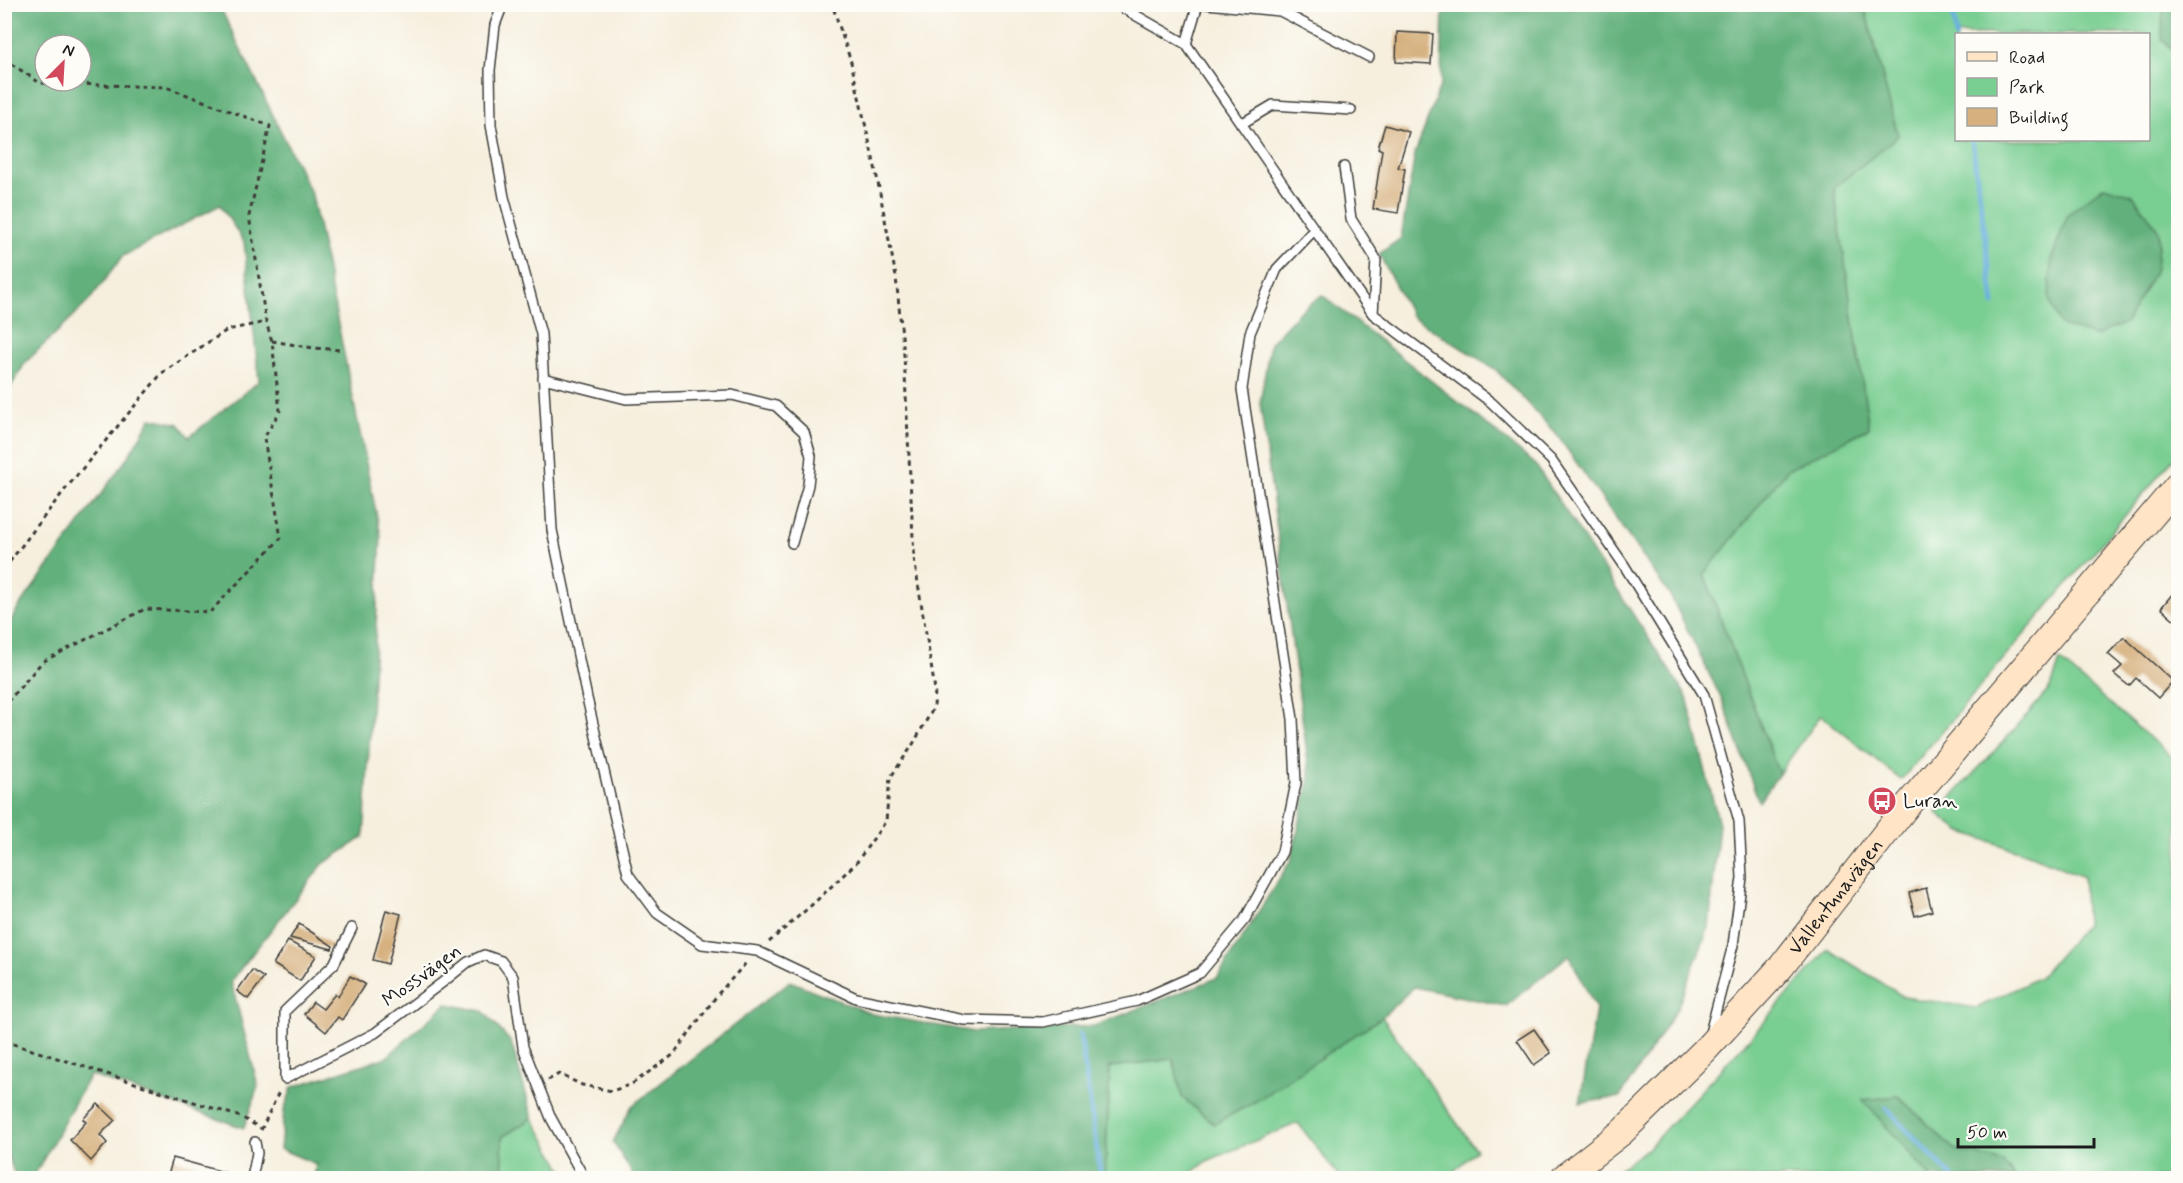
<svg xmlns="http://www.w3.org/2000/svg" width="2183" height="1183" viewBox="0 0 2183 1183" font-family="Mynerve,sans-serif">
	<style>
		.green { fill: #79ce92; stroke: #4a7557; stroke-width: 1.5; fill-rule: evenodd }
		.forest { fill: #62b17c; stroke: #3f664c; stroke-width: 1.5; fill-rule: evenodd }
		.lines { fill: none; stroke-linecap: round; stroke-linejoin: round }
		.stream { stroke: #63aedb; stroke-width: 5 }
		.building { fill: #d6b07e }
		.lane-casing { stroke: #3d3c39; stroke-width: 12 }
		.secondary-casing { stroke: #3d3c39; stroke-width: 28 }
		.path { stroke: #3d3c39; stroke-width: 3; stroke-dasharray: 4.5 4.5; stroke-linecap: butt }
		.lane { stroke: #fff; stroke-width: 9 }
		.secondary { stroke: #ffe4c6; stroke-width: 26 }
		.labels { text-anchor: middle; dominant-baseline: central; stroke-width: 4.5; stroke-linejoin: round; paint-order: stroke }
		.poi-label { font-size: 20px; fill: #1c1c1c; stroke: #fdfcf7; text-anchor: start }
		.street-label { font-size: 20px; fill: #1c1c1c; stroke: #fdfcf7 }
	</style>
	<rect width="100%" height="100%" fill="#fdfcf7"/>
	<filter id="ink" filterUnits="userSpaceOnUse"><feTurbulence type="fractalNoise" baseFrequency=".0167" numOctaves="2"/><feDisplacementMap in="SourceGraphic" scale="12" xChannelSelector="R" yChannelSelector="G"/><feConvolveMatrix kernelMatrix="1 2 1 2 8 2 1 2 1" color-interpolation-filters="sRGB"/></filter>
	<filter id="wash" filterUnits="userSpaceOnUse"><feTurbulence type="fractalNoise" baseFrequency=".008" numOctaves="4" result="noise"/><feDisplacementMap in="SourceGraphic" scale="24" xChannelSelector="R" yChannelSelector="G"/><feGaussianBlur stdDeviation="1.35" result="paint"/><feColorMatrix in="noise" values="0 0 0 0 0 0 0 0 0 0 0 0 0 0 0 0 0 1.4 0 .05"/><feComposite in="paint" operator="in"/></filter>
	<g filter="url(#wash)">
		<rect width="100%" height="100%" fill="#f6efde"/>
		<path class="green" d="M1864,5H2163L2162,39L2178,55V453L1901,780L1821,715L1779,774L1704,574L1787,470L1869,428L1834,188L1898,136ZM1956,34H2148V140H1956ZM2133,195L2159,232L2156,268Z
			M2060,661L2178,762V1178H2015L2003,1162L1954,1150L1898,1096L1863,1100L1932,1178H1607L1648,1148L1749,1039L1828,949L1904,997L1977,1008L2040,977L2086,924L2083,877L2042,859L1960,831L1937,813L2013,731L2051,687Z
			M1382,1017L1476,1150L1447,1178H1340L1298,1123L1209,1160L1184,1178H1105L1110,1067L1173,1059L1182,1097L1214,1124L1256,1101Z
			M533,1118L567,1178H503L502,1137Z"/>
		<path class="forest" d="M5,4L219,5L312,195L381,537L364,837L323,864L231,981L258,1086L244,1128L90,1075L33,1178H16L4,1145L5,631L18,608L128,457L151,418L179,424L189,437L259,381L244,242L220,205L123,256L88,302L25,363L5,396ZM45,45H81V81H45Z
			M1443,5H1864L1898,136L1834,188L1869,428L1787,470L1704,574L1779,774L1759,802L1723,702L1671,597L1557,435L1495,369L1412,317L1379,254L1401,238L1415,154L1441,83Z
			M2163,5H2178V55L2162,39Z
			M2104,186L2133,195L2159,231L2156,268L2126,323L2095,336L2061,326L2049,299L2051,260L2068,214Z
			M1322,295L1476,416L1535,464L1687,697L1719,824L1709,927L1677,1009L1620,1097L1580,1103L1596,1009L1569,955L1506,1006L1414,987L1382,1017L1256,1101L1214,1124L1182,1097L1173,1059L1110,1067L1105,1178H635L613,1142L632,1106L790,981L872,1014L974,1032L1094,1026L1217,978L1291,860L1310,777L1260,403L1270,343L1298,313Z
			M446,1004L483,1011L511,1042L533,1118L502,1137L503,1178H314L316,1164L280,1149L284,1111L292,1087L387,1057Z
			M1898,1096L1954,1149L2003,1162L2015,1178H1932L1863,1100Z"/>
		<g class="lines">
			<path class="stream" d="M1952,4L1956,37
				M1972,140L1994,304
				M1080,1034L1101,1178
				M1886,1108L1953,1178"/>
		</g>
		<g id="blocks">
			<path class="building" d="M1397,32L1433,34L1431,64L1396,62Z
				M1385,125L1409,132L1398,168L1405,169L1398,213L1373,209L1382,150L1378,148Z
				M2178,587V623L2161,608Z
				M2124,637L2173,681L2158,698L2136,678L2129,686L2114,674L2122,666L2108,654Z
				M1926,888L1932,911L1915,916L1909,893Z
				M386,910L401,914L388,964L373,960Z
				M299,924L333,946L332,949L290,938Z
				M288,941L316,956L300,981L273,964Z
				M252,970L264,978L248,999L237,991Z
				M350,976L365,984L342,1020L338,1017L326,1032L304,1014L313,1002L323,1009L335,994L338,997Z
				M1534,1029L1551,1053L1534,1065L1517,1040Z
				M98,1104L115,1120L100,1135L107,1143L91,1161L70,1140L86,1122L83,1119Z
				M173,1158L231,1174L230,1179H167Z"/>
		</g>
	</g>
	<g filter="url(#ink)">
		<use href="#blocks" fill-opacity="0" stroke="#3d3c39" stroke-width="1.5"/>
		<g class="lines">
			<g class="lane-casing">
				<path id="lane" d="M503,4L495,25L490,70L491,125L504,197L541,334L552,530L587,698L628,874L657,913L702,944L757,951L856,998L964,1020L1043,1022L1137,1001L1200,973L1245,919L1282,852L1296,783L1293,719L1242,389L1250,333L1277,269L1313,231
					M1116,4L1186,44L1373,314L1492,403L1551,460L1624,565L1704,695L1739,821L1742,878L1733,945L1710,1033
					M1207,4L1280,11L1369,57
					M1186,44L1198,4
					M1241,124L1273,105L1351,110
					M1344,167L1351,219L1376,259L1373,314
					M543,378L626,399L732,395L776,406L804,432L811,456L808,485L792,543
					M352,928L334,964L285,1011V1079L375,1033L443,982L468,962L484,955L501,961L513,977L523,1047L551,1118L584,1178
					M252,1178L257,1153L255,1142"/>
			</g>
			<g class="secondary-casing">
				<g id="secondary">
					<path id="s1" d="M1563,1178L1622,1132L1705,1050L1781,967L1906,807L2178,485"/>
				</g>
			</g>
			<path class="path" d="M4,59L40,83L166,87L270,126L249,216L266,322L272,341L280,411L264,438L281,538L210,612L145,609L42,662L4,706
				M272,341L314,348L343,350
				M4,569L63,492L162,373L227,330L266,322
				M769,942L814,903L856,863L886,821L890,778L912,746L934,707L935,690L914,558L904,355L896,277L875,167L851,62L832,4
				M4,1041L241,1117L260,1128
				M548,1080L559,1074L582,1085L612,1091L632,1084L673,1055L718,994L746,963
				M261,1130L280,1090"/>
			<use href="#lane" class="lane"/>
			<use href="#secondary" class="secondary"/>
		</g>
	</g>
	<defs>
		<g id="bus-disc" transform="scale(1.5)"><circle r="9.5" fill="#d1495b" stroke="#fdfcf7"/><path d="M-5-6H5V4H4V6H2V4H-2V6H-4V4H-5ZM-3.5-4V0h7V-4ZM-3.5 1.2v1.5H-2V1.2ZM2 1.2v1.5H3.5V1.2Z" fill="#fff"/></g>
	</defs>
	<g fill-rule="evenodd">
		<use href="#bus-disc" x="1882" y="801"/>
	</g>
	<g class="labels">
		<g class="poi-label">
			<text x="1903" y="801">Luran</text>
		</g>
		<g class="street-label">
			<text stroke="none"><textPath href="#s1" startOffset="393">Vallentunavägen</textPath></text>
			<text transform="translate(422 976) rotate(-36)">Mossvägen</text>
		</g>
	</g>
	<rect width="2183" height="1183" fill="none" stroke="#fdfcf7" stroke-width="24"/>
	<rect x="1955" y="33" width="195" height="108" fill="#fdfcf7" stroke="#a3a29f" stroke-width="1.5"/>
	<rect x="1967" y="52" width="30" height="9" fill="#ffe4c6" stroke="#a3a29f" stroke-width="1.5"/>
	<text x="2009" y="63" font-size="18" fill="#1c1c1c">Road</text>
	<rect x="1967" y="78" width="30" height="18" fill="#79ce92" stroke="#a3a29f" stroke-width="1.5"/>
	<text x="2009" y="93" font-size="18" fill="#1c1c1c">Park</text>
	<rect x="1967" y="108" width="30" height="18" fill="#d6b07e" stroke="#a3a29f" stroke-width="1.5"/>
	<text x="2009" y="123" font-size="18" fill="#1c1c1c">Building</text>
	<g transform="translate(63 63) rotate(24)"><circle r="28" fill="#fdfcf7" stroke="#a3a29f" stroke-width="1.5"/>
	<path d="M0-4.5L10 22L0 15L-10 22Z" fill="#d1495b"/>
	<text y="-9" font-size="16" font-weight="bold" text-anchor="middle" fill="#1c1c1c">N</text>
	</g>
	<path d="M1958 1138v9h136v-9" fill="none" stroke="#1c1c1c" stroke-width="3"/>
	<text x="1967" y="1138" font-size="18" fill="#1c1c1c" stroke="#fdfcf7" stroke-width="4.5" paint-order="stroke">50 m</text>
</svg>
